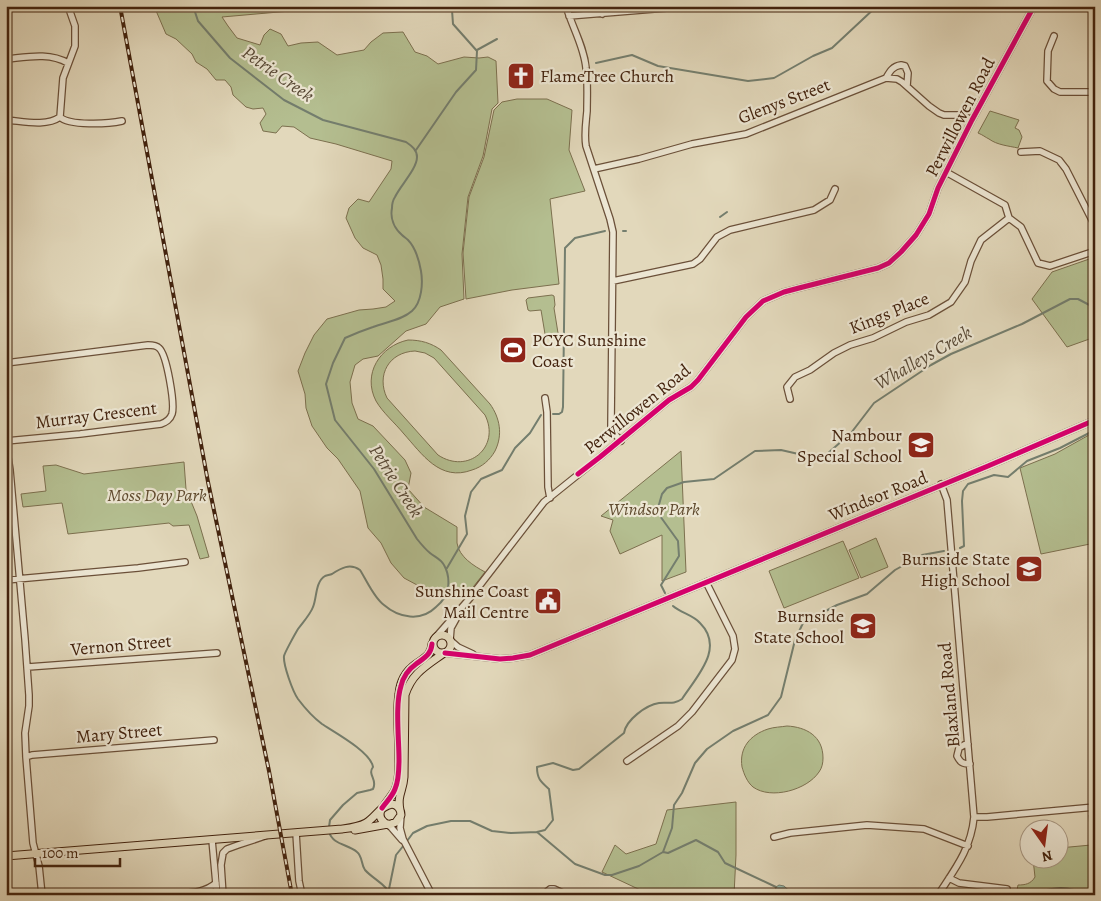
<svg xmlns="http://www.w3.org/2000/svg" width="1101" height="901" viewBox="0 0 1101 901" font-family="Alegreya,serif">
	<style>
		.green { fill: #b4be90; stroke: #7c704f; fill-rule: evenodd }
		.water { fill: #95baae; stroke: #747e6e }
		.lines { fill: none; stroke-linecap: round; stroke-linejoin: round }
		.stream { stroke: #747e6e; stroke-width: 2 }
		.minor-casing { stroke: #6b5039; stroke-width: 8 }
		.major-casing { stroke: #43230e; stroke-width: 9 }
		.minor { stroke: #ece6d3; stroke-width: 5.5 }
		.major { stroke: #e2d8bb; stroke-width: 7 }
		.rail-casing { stroke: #43230e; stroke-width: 4 }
		.rail { stroke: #ece6d3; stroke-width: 2; stroke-dasharray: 5.5; stroke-linecap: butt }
		.cycleway-casing { stroke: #ece6d3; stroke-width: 8 }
		.cycleway { stroke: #d6006c; stroke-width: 5 }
		.labels { text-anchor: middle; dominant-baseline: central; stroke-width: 4.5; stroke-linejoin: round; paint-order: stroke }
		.poi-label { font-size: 18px; fill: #43230e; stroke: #ece6d3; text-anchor: end }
		.street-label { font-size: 18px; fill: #43230e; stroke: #ece6d3 }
		.park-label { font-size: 18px; font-style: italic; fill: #5f4a2e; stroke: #ece6d3 }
		.water-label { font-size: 19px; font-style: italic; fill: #584936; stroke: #ece6d3 }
	</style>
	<rect width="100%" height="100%" fill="#e2d8bb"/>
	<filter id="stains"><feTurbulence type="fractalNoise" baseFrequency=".004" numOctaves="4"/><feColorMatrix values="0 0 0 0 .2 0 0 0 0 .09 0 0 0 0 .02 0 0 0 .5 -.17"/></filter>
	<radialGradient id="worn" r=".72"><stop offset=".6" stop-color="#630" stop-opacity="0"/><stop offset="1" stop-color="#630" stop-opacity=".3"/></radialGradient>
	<path class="green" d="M154,6H347L222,17L228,26L237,38L260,45L264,35L270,29L281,34L288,46L301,43L318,42L337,55L364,50L371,42L383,33L403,32L415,52L427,56L438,64L464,57L479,58L488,57L496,61L498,103L492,109L483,156L468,197L462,254L464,299L440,307L426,324L406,331L378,356L363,359L355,365L350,382L352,403L358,419L373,426L405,460L411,473L408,489L424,507L457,527C457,532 457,538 457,543C459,557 474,566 485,572L466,596L454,597L432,593L404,578L391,563L381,543L368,528L360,491L338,459L327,448L312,426L306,408L305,394L298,371L305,353L314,335L327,319L359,310L373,309L386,307L395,301L383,289V279L381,265L377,255L363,248L355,238L346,218L349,208L358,199L369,202L391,169L392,161L336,144L310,138L294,127L282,126L276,133L263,131L260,123L266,114L263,108L253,109L246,107L233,95L231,87L225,80H216L207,69L196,62L192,54L176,39L166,34Z
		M517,99H547L572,110L569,150L585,191L550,199L559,284L512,290L466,299L463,253L469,197L484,157L494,110L502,102Z
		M990,111L1019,120L1015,128L1019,130L1022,137L1018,148C1009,146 997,145 989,139C985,137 983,135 978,133Z
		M1095,257V337L1067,347L1032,299L1052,272Z
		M552,295L554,296L555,305L554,308L558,333L556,336L547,337L545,334L541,310L530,311L528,310L526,300L528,298Z
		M408,340C421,340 431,343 441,350L490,404C500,418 503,435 495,451C490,460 482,467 472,470C440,482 422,454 404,434C395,423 383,413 376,401C362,374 380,346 408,340ZM415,351L425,353L434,358L485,415C501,447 468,475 438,455L387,398C376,375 389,352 415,351Z
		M1095,434V543L1041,554L1020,468L1055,454L1089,435Z
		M681,451L686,572L662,581V535L620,554L610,531L613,520L601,516Z
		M184,462L186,489L197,516L209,557L200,559L189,525L173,526L169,523L68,534L62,503L23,507L21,494L46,491L43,466L56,465L84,474Z
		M876,538L888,567L861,578L849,550Z
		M843,541L859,578L784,608L769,571Z
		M787,726C806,727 823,736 823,758C823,763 822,768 819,772C807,790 771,800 753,787C747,782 744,774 742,767C739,748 750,735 768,729C774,727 781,727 787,726Z
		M736,802V855L734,895H651L602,872L615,845L626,854L656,844L667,810Z
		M1095,814V895H1016L1018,885C1025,885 1031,884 1035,877L1033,859L1058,858L1059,848L1091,845L1089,815Z"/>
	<path class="water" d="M779,885L784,886L794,895C801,894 806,886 810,895H778L775,891L776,887Z"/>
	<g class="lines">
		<path class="stream" d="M193,6L198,21L230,58L284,100L323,120L406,142C412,146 417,150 417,157C417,169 400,186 395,197C393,200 392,204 392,208C390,218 394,228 402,235C404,237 406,238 408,240C416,248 419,260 421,271C423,283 422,302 412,311C402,320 386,322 373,327C364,330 354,334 345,338L333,363L326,384L335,420L374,469L417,539C421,544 425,549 430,553C435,557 441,559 444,565C448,572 449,581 448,588C447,596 442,602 436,607C421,622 399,618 384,605C374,598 367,581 360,570C350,563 341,568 332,574C330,575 328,575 325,576C315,582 317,598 313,607C310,615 303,622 298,629C295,634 285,652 284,656C283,665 293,692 298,699C304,707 314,718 322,724C334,732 371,752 373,767C367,775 378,779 373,789L370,790L357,793L343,805L330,820L329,827
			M477,50L497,39
			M596,63L632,55L658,66L748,81L774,78L813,56L832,48L877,6
			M416,150L456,92L476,70L477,51L453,24L452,10L462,6
			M720,217L727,212
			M623,231H626
			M553,414H559L562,412L563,407L565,248L575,238L605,231
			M960,548L964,546L962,501L963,491L968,484L994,475L1008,477L1027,461L1060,448L1095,430
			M447,568L467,534L465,516L471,492L481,479L502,470L515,448L530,433L541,415
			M665,593L661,585L679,556L678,541L660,516L658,508L662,494L667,488L684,482L714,479L755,451L781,450L816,458L827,454L851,433L874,403L931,365L951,354L1022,324L1070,299H1078L1095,308
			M329,832C333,845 348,844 357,852C363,857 361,865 365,870C373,879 386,884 391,895
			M537,832L545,830L553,820L549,789C541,782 537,779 537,767L553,763L573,770L579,769L624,733C626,720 646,705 659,703C669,702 673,705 682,699C697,676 725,648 700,623C693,615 681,613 673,606
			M407,841L413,833L427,826L451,821H470L492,831L511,833L537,832L575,864L605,875H612L639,866L663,852L672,828L674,805L682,793L695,763L707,749L733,731L768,715L781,697L795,640L803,623L837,605L867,594L895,570L922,555L944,551
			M663,852L668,853L696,840L718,852L725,863L776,887
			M389,889L396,855L404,845
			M1035,893C1053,888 1067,884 1084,895"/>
		<g class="minor-casing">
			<path id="minor" d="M566,6C572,27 584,46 586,68C588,83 587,97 587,111C586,123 584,134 586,146L610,219L613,232L611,426L612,431L621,441
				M602,14L605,6
				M569,16L691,6
				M1054,36L1048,51L1047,81L1054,89L1060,92H1095
				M6,59C27,57 49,52 68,63
				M886,78C890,71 893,66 901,65L905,66L908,73L907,86
				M60,117L63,78L75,46V26L68,6
				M6,120C22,121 46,127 60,117C69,126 108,124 122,121
				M1021,152L1040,151L1059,160L1066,169L1095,226
				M594,169L639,159L692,144L746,134L886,78L897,79L902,82L929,106L939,113L944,115H961L972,120
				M946,172L1005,205L1009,218L1021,227L1038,263L1050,266L1095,251
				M613,281L693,264L700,259L717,237L730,230L814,210L830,200L835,189
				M6,363L148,345C152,345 156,345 159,348C167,355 175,404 172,414C170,420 166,422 161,424L80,434L6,441
				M545,398L547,412L548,487L550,498
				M790,399L787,387L795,377L810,370L834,353L850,345L873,338L906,322L929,315L951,302L965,282L971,261L981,240L1009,218
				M6,445L10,470L25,639L29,695V706L25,733L26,757L33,843L39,866L42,895
				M6,580L138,568L185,562
				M435,638L470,598L544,502L600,457L669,400L691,387L698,380L746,317L763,301L784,292L799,288L878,268L889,263L901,252L916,235L929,214L938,188L972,120L1034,6
				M450,640L451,628L456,619
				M450,640L458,647L473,654
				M445,653L500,659L513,658L530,655L988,466L1095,420
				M28,667L217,653
				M968,744L964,745L959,748L957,756C960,762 962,764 970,764
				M26,757L32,755L214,740
				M627,761L678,726L692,712L732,660L735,649L733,636L706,582
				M401,815L400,828L403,839L432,895
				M974,817H987L1095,807
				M389,825L402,840
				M296,833L299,881L302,895
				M774,837L790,833L867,825L924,829L968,846
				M212,840L217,895
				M949,878L959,883L1007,889
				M169,895C184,893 204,894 216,883
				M223,895L221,865L223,853L227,849L238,845L265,836
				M543,895L550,889H554L567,895
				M938,895C955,869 971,849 974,817L947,500L941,484"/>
		</g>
		<g class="major-casing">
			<path id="major" d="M433 644a9 9 0 1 1 18 0a9 9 0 1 1-18 0Z
				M384,806C387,801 392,796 395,790C400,780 399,767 399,756C399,736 396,712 399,694C400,682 406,671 416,664C424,658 431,656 432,644
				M400,810C397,795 403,791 404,777L405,695C412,673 426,666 444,653
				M355,830L388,824
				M6,856L342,829C350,828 359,827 366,823C376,817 380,806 392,804C398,805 401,810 401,815L396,822L389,825C382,822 378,817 381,810"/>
		</g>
		<use href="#minor" class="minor"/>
		<use href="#major" class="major"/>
		<g class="rail-casing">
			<path id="rail" d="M120,6L208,482L269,771L292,895"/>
		</g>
		<use href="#rail" class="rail"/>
		<g class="cycleway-casing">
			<path id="cycleway" d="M578,474L600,457L669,400L691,387L698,380L746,317L763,301L784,292L799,288L878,268L889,263L901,252L916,235L929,214L938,188L972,120L1034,6
				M445,653L500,659L513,658L530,655L988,466L1095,420
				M382,808C386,802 392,797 395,789C399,780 399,769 399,759C399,739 395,704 401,686C403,677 409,669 416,664C424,658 431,655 432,644"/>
		</g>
		<use href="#cycleway" class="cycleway"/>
	</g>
	<defs>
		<g id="church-square" transform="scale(1.4375)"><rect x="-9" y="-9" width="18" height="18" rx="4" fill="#8f2418" stroke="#ece6d3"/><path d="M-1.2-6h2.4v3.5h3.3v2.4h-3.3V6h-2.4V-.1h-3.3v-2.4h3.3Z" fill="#fff"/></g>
		<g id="stadium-square" transform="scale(1.4375)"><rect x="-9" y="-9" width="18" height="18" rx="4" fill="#8f2418" stroke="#ece6d3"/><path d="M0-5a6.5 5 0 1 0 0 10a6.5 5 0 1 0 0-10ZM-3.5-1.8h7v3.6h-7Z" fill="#fff"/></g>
		<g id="school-square" transform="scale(1.4375)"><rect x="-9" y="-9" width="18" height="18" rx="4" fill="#8f2418" stroke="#ece6d3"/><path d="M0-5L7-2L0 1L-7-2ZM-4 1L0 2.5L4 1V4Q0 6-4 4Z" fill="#fff"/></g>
		<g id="civic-square" transform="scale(1.4375)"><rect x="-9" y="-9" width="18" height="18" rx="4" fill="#8f2418" stroke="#ece6d3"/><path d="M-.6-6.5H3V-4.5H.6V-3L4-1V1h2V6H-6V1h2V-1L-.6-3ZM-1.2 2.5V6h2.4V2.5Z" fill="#fff"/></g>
	</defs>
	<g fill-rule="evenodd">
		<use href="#church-square" x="521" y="76"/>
		<use href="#stadium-square" x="513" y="350"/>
		<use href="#school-square" x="921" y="445"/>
		<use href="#school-square" x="1029" y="569"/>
		<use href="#civic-square" x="548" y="601"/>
		<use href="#school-square" x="863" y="626"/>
	</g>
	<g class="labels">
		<g class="poi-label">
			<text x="540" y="76" text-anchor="start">FlameTree Church</text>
			<text x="532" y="340" text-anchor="start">PCYC Sunshine<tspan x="532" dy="21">Coast</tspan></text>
			<text x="902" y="435">Nambour<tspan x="902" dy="21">Special School</tspan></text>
			<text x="1010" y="559">Burnside State<tspan x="1010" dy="21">High School</tspan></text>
			<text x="529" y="591">Sunshine Coast<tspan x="529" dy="21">Mail Centre</tspan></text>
			<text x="844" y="616">Burnside<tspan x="844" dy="21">State School</tspan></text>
		</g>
		<g class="street-label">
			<text transform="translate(784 101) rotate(-21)">Glenys Street</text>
			<text transform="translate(960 117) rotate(-63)">Perwillowen Road</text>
			<text transform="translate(889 313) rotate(-22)">Kings Place</text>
			<text transform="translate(637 409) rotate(-39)">Perwillowen Road</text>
			<text transform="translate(96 415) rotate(-7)">Murray Crescent</text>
			<text transform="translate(878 496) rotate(-22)">Windsor Road</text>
			<text transform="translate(121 645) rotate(-5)">Vernon Street</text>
			<text transform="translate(949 695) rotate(-95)">Blaxland Road</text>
			<text transform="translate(119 733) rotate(-5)">Mary Street</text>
		</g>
		<g class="park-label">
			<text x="157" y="495">Moss Day Park</text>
			<text x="654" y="509">Windsor Park</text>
		</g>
		<g class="water-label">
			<text transform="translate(278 74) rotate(35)">Petrie Creek</text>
			<text transform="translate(923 358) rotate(-30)">Whalleys Creek</text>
			<text transform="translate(396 481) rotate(57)">Petrie Creek</text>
		</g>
	</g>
	<rect width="1101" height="901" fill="none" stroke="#e2d8bb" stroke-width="25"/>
	<rect x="8" y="8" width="1086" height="886" fill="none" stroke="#43230e" stroke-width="2.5"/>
	<rect x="12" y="12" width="1076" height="876" fill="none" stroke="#43230e"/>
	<g transform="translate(1044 844) rotate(166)"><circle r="24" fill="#ece6d3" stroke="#a89884"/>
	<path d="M0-4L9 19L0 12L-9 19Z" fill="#8f2418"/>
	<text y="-8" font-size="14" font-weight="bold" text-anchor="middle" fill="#43230e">N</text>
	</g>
	<path d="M35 858v8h85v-8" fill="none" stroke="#43230e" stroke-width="2.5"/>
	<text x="42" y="858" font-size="15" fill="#43230e" stroke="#ece6d3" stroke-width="4" paint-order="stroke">100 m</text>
	<rect width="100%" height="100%" filter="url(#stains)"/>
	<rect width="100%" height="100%" fill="url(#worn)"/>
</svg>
